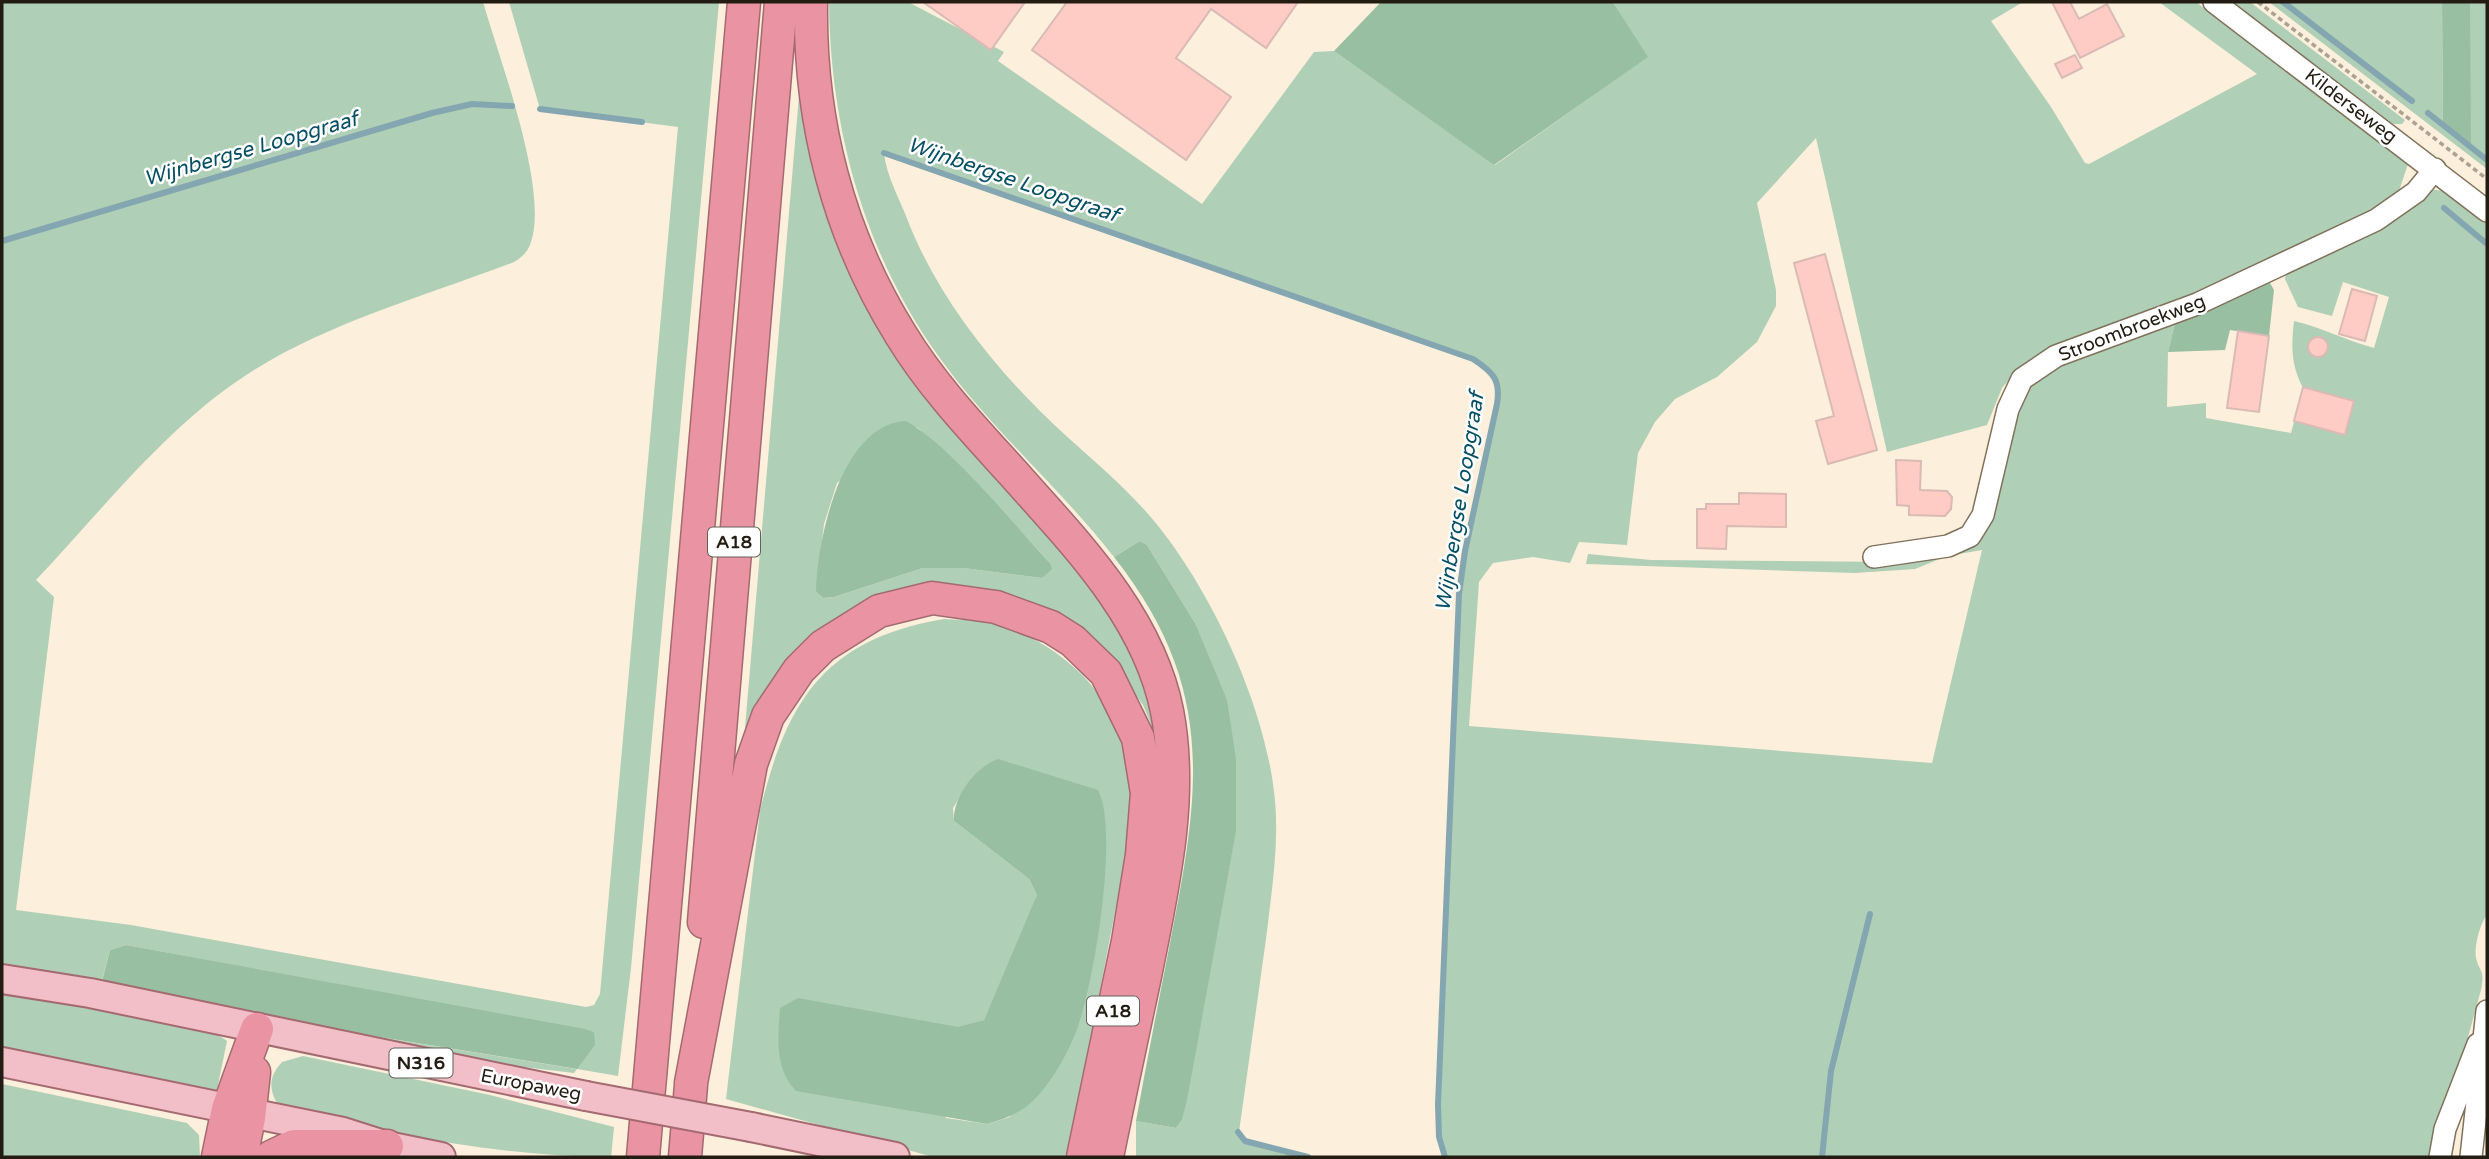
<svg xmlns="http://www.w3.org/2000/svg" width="2489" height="1159" viewBox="0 0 2489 1159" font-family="'Varela Round',sans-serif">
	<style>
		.green { fill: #b0cfb7; fill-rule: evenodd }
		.forest { fill: #99bfa2 }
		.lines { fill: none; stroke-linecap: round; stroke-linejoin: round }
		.stream { stroke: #83a6b0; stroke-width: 6 }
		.building { fill: #feccc4; stroke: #dabab5; stroke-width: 2 }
		.minor-casing { stroke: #80715b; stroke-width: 24 }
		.major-casing { stroke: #a46a71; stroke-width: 32 }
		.highway-casing { stroke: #a46a71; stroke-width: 35 }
		.path { stroke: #aca292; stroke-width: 3.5; stroke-dasharray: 5 3.5; stroke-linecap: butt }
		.minor { stroke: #fff; stroke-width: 21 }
		.major { stroke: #f2bfc8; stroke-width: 28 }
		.highway { stroke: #ea94a3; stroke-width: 32 }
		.major-bridge-casing { stroke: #a46a71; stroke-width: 32; stroke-linecap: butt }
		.major-bridge { stroke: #f2bfc8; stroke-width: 28 }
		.labels { text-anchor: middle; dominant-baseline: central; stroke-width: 5; stroke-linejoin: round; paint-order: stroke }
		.shield { fill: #fefefe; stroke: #64605a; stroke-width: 2 }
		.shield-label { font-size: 18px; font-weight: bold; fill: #221c13 }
		.street-label { font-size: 19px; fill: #221c13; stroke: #fefefe }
		.water-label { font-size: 21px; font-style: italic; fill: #075063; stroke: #fefefe }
	</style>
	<rect width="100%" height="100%" fill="#fcefdb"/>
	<path class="green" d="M2,2H483C499,58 549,189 531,242C528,252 522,257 514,262C428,295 333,321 254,370C170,422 104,508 36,580L54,597L16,910L131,925L586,1007L594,1005L600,994L678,127L540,109L509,2H719L631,968L618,1076L577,1069L574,1073L489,1063L2,968ZM126,945L594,1032L576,1069L343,1031L101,984L110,950Z
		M829,2H908L1004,52L998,61L1202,204L1314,52L1334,51L1495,165L1647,57L1613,2H2023L1991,21L2051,107L2085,163L2089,164L2257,74L2159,2H2196L2408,164L2398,194L2382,207L2334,233L2012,376L2002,388L1987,425L1887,452L1816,138L1757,203L1776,290V306L1757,342L1717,377L1675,399L1655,422L1638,453L1627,545L1579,542L1570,563L1533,557L1493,563L1479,582L1469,726L1932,763L1982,550L1947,556L1915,569L1855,573L1586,564L1588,554L1651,560L1899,562L1963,542L2012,402L2058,359L2175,323L2168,352L2167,407L2206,403V418L2291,433L2303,388C2291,365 2291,347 2294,321C2323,328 2345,340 2374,348L2389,297L2343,282L2332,316L2298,307L2285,279L2286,272L2429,190C2453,188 2470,208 2487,222V915C2480,923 2474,947 2476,958C2480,974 2485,968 2481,990L2435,1157H1445L1439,1137L1438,1105L1459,594L1465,551L1497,404C1500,380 1493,372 1473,359L884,154C887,176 898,196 906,216C934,290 985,356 1040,411C1076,447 1116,477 1149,515C1207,582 1261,696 1273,784C1281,835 1272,888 1266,939C1257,1003 1248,1068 1239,1132L1245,1141L1308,1157H1136V1121L1176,1128L1182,1120L1236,831L1195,623L1147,545L1140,541L1114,557C1060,488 993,431 942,361C865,257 830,129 829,2Z
		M2233,2H2250L2405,120L2402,124H2393Z
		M2269,2H2442L2443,125L2470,146V2H2487V169Z
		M803,49L844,239L1134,642L1164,756L1143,705L1117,669L1019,602L848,617L742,763ZM917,427L958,465L1050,563L1042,578L963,568H923L834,597L823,598L816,592L824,524L837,483Z
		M944,619C956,620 969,619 981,621C1057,634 1127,702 1133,780C1134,796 1132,813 1131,828L1075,1121L1065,1157H933L726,1099L760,811C787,700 825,639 944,619ZM973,777L1098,936L1010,1117L987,1124L946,1118L879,1014L958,1028L984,1020L1034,907L1037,895L1029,879L954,821L953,808Z
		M2,989C42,997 204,1019 227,1041L215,1099L2,1052Z
		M303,1056L490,1095L614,1127L611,1157C499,1157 390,1133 281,1110C269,1092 267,1078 282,1062Z
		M2,1084L187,1123L199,1135L200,1157H2Z"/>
	<path class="forest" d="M1381,2H1613L1648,57L1494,165L1334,51Z
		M2442,2H2470L2471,147L2443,125Z
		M2261,282L2270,283L2274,290L2269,336L2230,330L2225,350L2168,352L2175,323Z
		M906,421C950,445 1013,524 1050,563L1052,569L1042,578L963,568H923L834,597L823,598L816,592C817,542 840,424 906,421Z
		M1140,541L1147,545L1195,623L1227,700L1236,759V832L1187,1100L1182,1120L1176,1128L1136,1121C1147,1060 1159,999 1171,938C1201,787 1215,685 1114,557Z
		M998,759L1098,790C1120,831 1093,993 1074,1037C1065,1058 1050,1084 1034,1100C1021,1113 1004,1119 987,1124L796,1091C774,1068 778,1038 780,1008L798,998L958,1027L984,1020L1037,895L1029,879L954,821C953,797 975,767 998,759Z
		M126,945L585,1029L594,1032L595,1045L577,1069L343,1031L101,985L110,950Z"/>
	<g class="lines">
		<path class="stream" d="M2283,2L2412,101
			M540,109L642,122
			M2428,113L2487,160
			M884,153L1473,359C1493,372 1501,380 1497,404L1465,551L1459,594L1438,1105L1439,1137L1445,1157
			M2444,208L2487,244
			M2,241L432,113L472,104L512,106
			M1238,1132L1245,1141L1308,1157
			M1822,1157L1831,1071L1870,914"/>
	</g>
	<path class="building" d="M923,2H1025L991,50Z
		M1067,2H1298L1266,48L1211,9L1176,58L1231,97L1186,160L1032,50Z
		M2052,2H2070L2079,19L2107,4L2124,36L2080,58Z
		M2075,55L2082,68L2062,78L2055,64Z
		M1825,254L1877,450L1828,464L1816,421L1834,416L1794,263Z
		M2352,289L2377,296L2365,341L2339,334Z
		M2238,331L2269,336L2259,412L2227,408Z
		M2308 347a10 10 0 1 1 20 0a10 10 0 1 1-20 0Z
		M2303,387L2354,401L2345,435L2294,421Z
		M1896,460L1921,461L1920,490L1947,491L1952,497L1951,509L1945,516L1909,515V506L1897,505Z
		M1739,493L1786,494V527L1727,526L1726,549L1697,548V509H1706V504H1739Z"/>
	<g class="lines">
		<g class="minor-casing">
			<path id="minor" d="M2214,2L2487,211
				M1874,557L1948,546L1970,536L1983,515L2008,409L2022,379L2056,356L2197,304L2376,220L2416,192L2435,169
				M2440,1157L2445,1129L2478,1044
				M2471,1157L2487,1011"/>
		</g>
		<g class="major-casing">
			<path id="major" d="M2,979L90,993L586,1096
				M2,1062L343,1132L387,1146L441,1157
				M751,1127L895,1157"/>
		</g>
		<g class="highway-casing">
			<path id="highway" d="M811,2C809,120 838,234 901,335C932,386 974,430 1013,473C1075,543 1148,616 1167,711C1184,799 1162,890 1145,976C1132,1037 1119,1097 1107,1157
				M704,922L781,2
				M691,1083L751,764L768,716L799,670L823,646L879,611L932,598L996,607L1051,627L1073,641L1106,673L1138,738L1147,793L1142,855L1128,941L1083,1157
				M218,1157L228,1109L257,1029
				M241,1157L249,1118L254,1072
				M271,1157L294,1146H387
				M643,1157L744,2
				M685,1157L691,1085"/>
		</g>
		<path class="path" d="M2258,2L2487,179"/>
		<use href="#minor" class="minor"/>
		<use href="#major" class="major"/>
		<use href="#highway" class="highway"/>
		<g class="major-bridge-casing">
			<path id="major-bridge" d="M586,1096L751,1127"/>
		</g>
		<use href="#major-bridge" class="major-bridge"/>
	</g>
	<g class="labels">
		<g class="shield">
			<rect x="708" y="527.5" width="52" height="29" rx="5"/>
			<rect x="1087" y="996.5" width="52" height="29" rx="5"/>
			<rect x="389.5" y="1048.5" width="63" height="29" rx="5"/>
		</g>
		<g class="shield-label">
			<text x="734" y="542">A18</text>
			<text x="1113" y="1011">A18</text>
			<text x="421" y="1063">N316</text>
		</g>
		<g class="street-label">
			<text transform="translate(2351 106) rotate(37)">Kilderseweg</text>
			<text transform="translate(2132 328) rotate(-21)">Stroombroekweg</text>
			<text transform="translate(531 1085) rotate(11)">Europaweg</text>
		</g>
		<g class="water-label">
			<text transform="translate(251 149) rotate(-16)">Wijnbergse Loopgraaf</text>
			<text transform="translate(1013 180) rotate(19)">Wijnbergse Loopgraaf</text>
			<text transform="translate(1460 502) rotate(-81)">Wijnbergse Loopgraaf</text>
		</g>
	</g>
	<rect width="2489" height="1159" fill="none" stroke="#221c13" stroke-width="7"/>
</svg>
